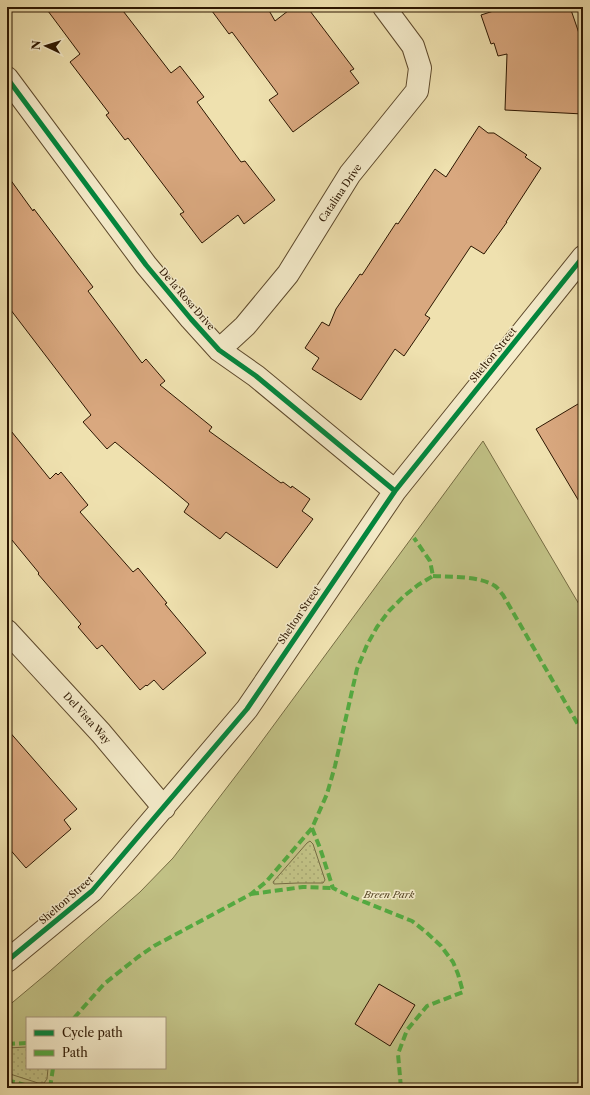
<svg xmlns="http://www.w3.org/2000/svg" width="590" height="1095" viewBox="0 0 590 1095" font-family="'Libre Caslon Text',serif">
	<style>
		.green { fill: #c1c185; stroke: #766c43; fill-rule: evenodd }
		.garden { fill: url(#garden-dots); stroke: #766c43 }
		.building { fill: #d9a87f; stroke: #2c1601 }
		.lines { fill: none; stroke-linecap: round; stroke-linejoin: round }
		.minor-casing { stroke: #5d492c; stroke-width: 24 }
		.minor { stroke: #f5eccb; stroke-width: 22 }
		.quiet { stroke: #54a940; stroke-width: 4; stroke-dasharray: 8 4; stroke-linecap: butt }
		.cycleway-casing { stroke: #f5eccb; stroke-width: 8 }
		.cycleway { stroke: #00873e; stroke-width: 5 }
		.labels { text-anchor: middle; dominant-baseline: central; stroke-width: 3; stroke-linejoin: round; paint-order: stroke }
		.street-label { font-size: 10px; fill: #2c1601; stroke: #f5eccb }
		.park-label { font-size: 10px; font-style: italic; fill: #594929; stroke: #f5eccb }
	</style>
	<defs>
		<pattern id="garden-dots" width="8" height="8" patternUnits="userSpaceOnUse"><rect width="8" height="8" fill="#c1c185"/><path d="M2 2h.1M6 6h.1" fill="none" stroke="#a6a571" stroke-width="1.8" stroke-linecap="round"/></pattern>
	</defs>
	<rect width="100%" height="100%" fill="#efe1af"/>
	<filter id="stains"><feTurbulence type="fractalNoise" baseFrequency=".005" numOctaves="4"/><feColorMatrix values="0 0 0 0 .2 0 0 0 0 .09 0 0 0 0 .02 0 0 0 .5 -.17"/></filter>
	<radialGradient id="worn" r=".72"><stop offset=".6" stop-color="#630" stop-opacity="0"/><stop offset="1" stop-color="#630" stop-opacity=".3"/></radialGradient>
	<path class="green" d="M483,441L583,611V1088H7V1007L50,971L140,892L173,858L251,756ZM27,1018H165V1068H27Z"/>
	<path class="garden" d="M310,841L313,844L325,880L323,883H298L274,884L273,882L307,843Z
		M27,1047V1068H48L47,1079L44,1083H38L7,1073V1048Z"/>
	<path class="building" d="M45,7H120L171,73L180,66L204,97L197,102L241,162L245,161L275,200L244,224L238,215L202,243L180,214L184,212L128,138L125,140L106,115L109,113L70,62L80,54Z
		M209,7H267L275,21L293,7H307L354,69L350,71L359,83L293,132L269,100L278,94L232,32L229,34Z
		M506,7H570L583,45V114L505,110L507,54L498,56L494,43L491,44L481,15Z
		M479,126L488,133H494L527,155L525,157L541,168L506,222H507L484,254L471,246L425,315L430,318L404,356L395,349L361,400L312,369L319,358L305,348L322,322L329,326L336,309L360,274L362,275L396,223L398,224L435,169L446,177Z
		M7,175L33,211L34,209L93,287L88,291L142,363L146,359L165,381L160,385L212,427L209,431L281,483L283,482L291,488L292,486L310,499L302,511L313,519L277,568L226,532L220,539L184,512L189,504L115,442L107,449L83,422L91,415L7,305Z
		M583,401V508L536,429Z
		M7,426L50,479L56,473L58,475L61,472L88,505L80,512L133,572L138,568L167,603L165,604L206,653L163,690L154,680L147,686L146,685L140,690L102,645L97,649L78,627L81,624L38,574L39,573L7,534Z
		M7,729L77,809L64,820L71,829L26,868L7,846Z
		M379,984L415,1005L390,1046L355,1024Z"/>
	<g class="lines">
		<g class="minor-casing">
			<path id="minor" d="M7,78L146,265L191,319L219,350L256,376L395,491
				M219,350L245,326L288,274L350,174L417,91L420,68L413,46L384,7
				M7,631L101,733L164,808
				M7,961L92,891L247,709L395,491L583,257"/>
		</g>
		<use href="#minor" class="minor"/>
		<path class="quiet" d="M433,576C451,577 480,576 495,586C498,588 500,592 503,595L583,733
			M312,828L320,848L333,888L347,895L412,921L426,932L441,946L453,962L458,974L463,992L427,1006L407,1030L398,1054L401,1088
			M251,894L303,887L333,888
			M74,1018L104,984L138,957L154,946L251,894L266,882L312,828L327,794L335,766L357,669L367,645L377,627L389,611L404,596L418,585L433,576L430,561L414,538
			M7,1044L27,1043
			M7,1080L36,1088
			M50,1088L53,1068
			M419,1088L434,1086"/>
		<g class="cycleway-casing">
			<path id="cycleway" d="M7,78L146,265L191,319L219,350L256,376L395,491
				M7,961L92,891L247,709L395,491L583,257"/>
		</g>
		<use href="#cycleway" class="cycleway"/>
	</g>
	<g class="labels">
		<g class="street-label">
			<text transform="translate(340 193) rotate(-56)">Catalina Drive</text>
			<text transform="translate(187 299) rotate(49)">De la Rosa Drive</text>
			<text transform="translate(493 355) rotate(-51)">Shelton Street</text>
			<text transform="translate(299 615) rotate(-56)">Shelton Street</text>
			<text transform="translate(87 718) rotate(48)">Del Vista Way</text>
			<text transform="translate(66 900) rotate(-41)">Shelton Street</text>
		</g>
		<g class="park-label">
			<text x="389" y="894">Breen Park</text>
		</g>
	</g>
	<rect width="590" height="1095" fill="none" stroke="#efe1af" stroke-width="24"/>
	<rect x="8" y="8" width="574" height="1079" fill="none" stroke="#2c1601" stroke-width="2"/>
	<rect x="12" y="12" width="566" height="1071" fill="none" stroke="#2c1601"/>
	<rect x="26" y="1017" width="140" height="52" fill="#f5eccb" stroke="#a5967a"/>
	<rect x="34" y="1030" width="20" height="6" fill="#00873e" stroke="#a5967a"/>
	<text x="62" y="1037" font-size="12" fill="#2c1601">Cycle path</text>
	<rect x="34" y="1050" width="20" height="6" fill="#54a940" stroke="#a5967a"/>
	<text x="62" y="1057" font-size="12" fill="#2c1601">Path</text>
	<g transform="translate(46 46) rotate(274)" stroke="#f5eccb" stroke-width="3" paint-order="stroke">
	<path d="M0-3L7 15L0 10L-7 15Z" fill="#2c1601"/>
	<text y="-6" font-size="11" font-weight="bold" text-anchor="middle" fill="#2c1601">N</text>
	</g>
	<rect width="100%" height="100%" filter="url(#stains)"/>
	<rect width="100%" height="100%" fill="url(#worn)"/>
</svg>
